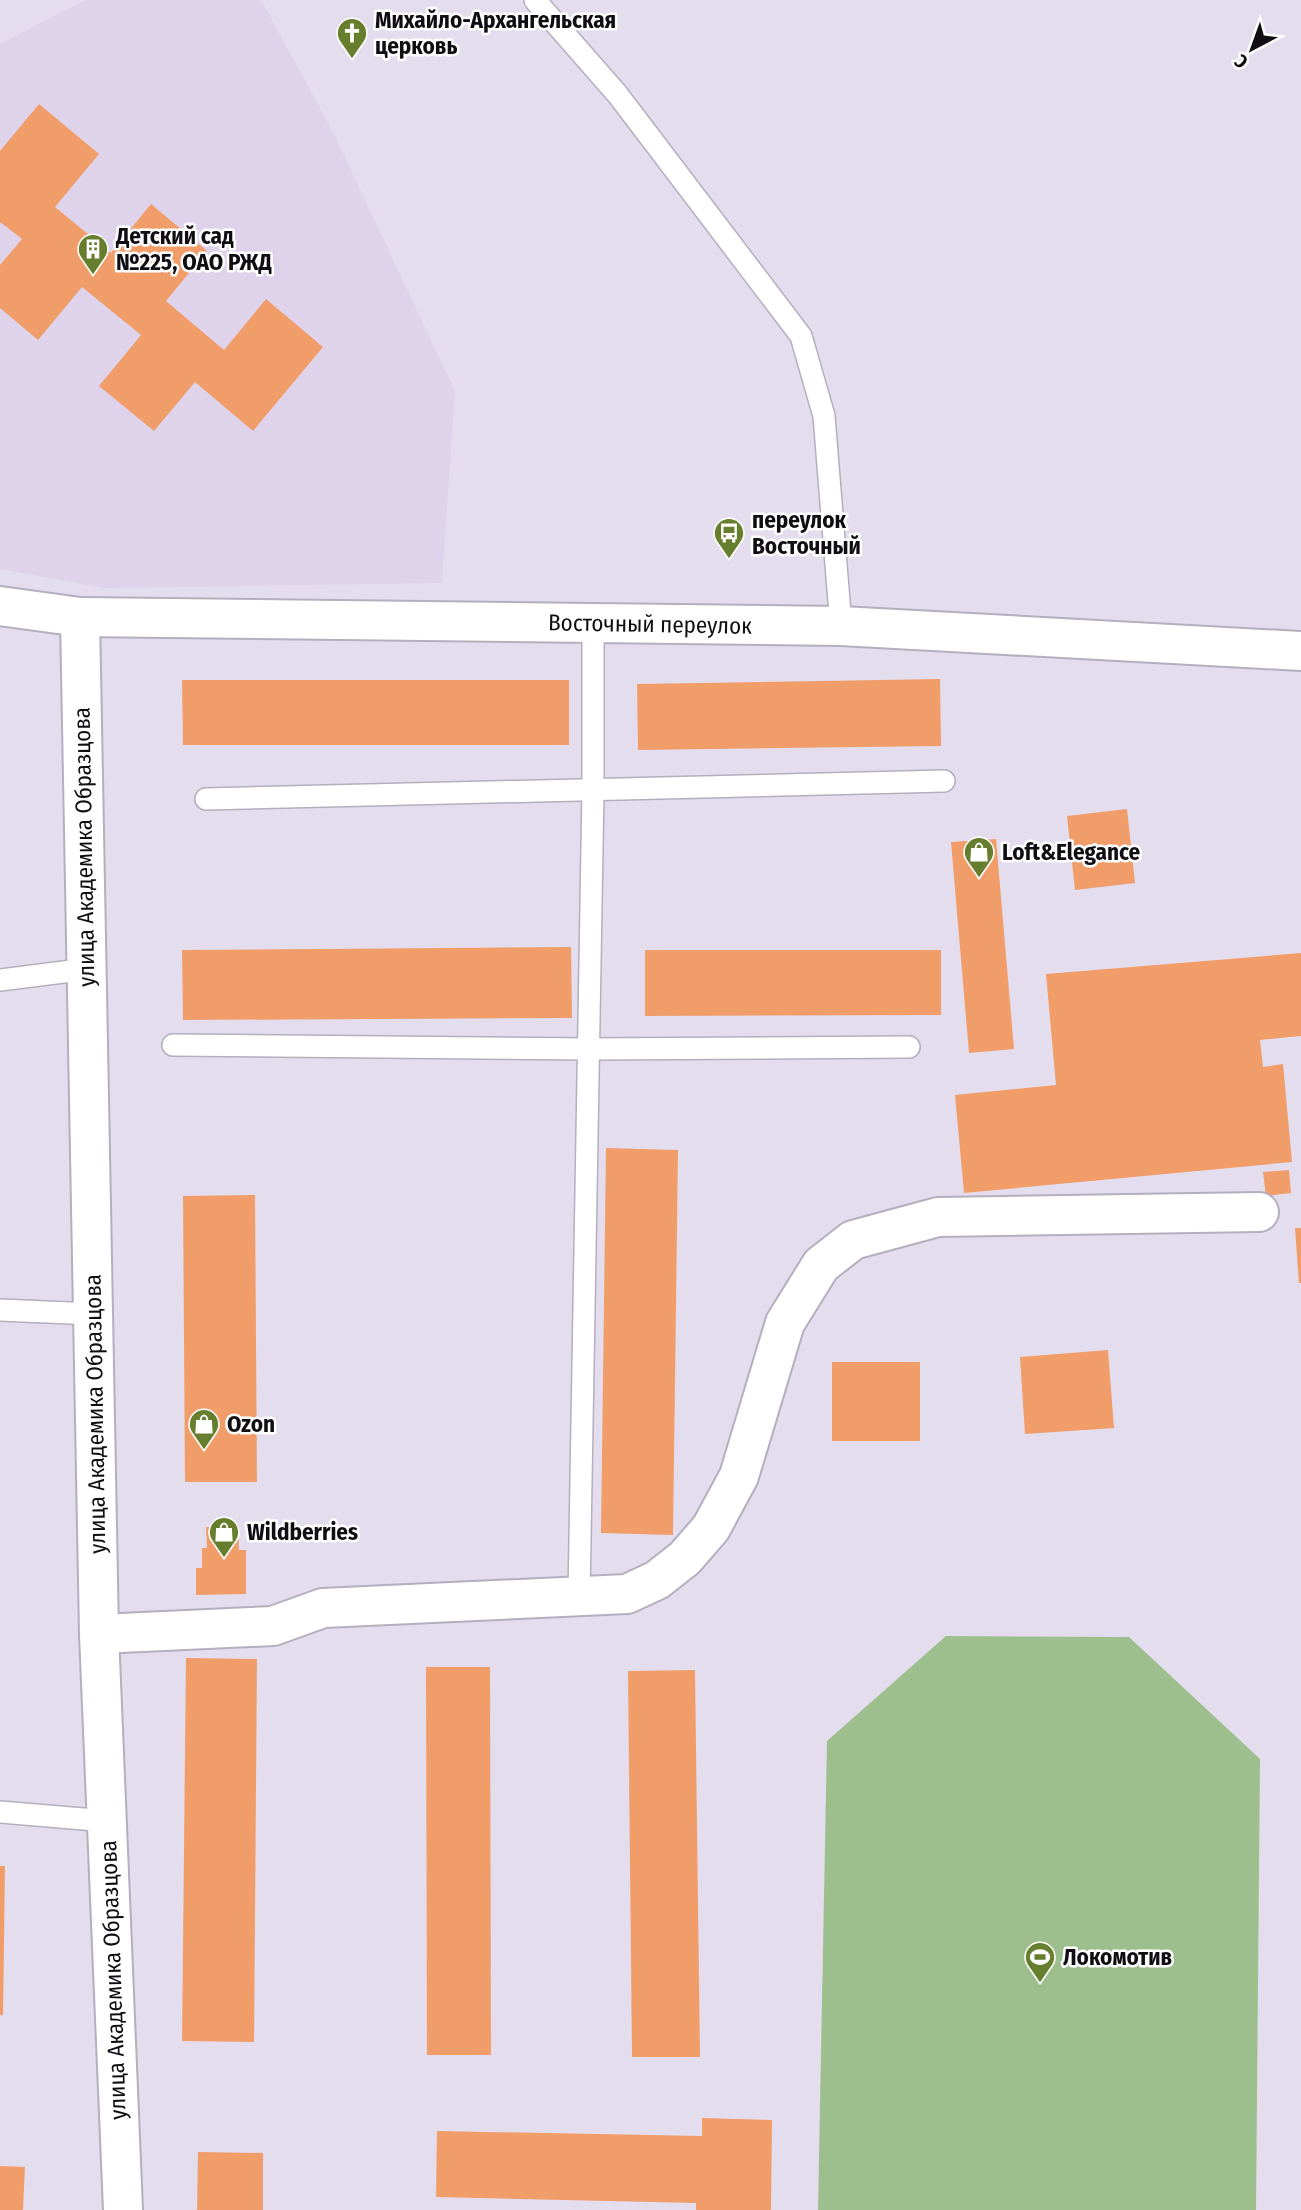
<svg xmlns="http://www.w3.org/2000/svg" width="1301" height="2210" viewBox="0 0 1301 2210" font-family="'Fira Sans Condensed',sans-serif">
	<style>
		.built { fill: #ded3eb }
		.pitch { fill: #9dbf8d }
		.building { fill: #f09d6a }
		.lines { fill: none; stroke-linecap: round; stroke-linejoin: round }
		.service-casing { stroke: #b5aebe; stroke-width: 24 }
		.minor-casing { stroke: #b5aebe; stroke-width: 42 }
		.tertiary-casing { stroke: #b5aebe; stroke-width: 42 }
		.service { stroke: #fff; stroke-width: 21 }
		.minor { stroke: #fff; stroke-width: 38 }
		.tertiary { stroke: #fff; stroke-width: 38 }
		.labels { text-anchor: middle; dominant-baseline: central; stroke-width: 5; stroke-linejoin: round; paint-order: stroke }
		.poi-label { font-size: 23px; font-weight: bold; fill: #100d13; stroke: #fff; text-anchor: start }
		.street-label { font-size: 23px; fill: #100d13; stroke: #fff }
	</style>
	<rect width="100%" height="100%" fill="#e4ddee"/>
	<path class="built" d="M86,0H258L264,5L335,136L455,391L442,583L105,588L0,569V44Z"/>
	<path class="pitch" d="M946,1636L1129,1637L1260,1759L1256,2210H818L827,1741Z"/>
	<path class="building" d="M39,104L99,154L55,207L111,253L151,204L207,251L166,301L224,350L266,299L323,347L253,431L195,382L154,431L99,386L141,335L82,287L38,340L0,308V265L22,239L0,222V151Z
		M940,679L941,746L638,750L637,684Z
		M182,680H569V745H183Z
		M1127,809L1135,883L1075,890L1067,816Z
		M996,839L1014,1049L969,1053L951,842Z
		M571,947L572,1018L183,1020L182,950Z
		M645,950H941V1015L645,1016Z
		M1301,953V1036L1260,1040L1263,1067L1283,1064L1292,1162L964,1193L955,1095L1056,1085L1046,974Z
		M606,1148L678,1150L673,1535L601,1533Z
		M1289,1170L1291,1193L1266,1196L1263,1172Z
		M255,1195L257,1482H185L183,1196Z
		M1295,1228H1301V1283H1299Z
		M1108,1350L1114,1428L1025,1434L1020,1357Z
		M832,1362H920V1441H832Z
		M238,1526L239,1550H246V1594L196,1595V1568H202V1548H207L206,1527Z
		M186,1658L257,1659L254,2042L182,2041Z
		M426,1667H490L491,2055H427Z
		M695,1670L700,2057H632L628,1671Z
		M0,1866H5L3,2015H0Z
		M702,2118L772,2120L771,2210H696V2203L436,2197L437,2131L702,2136Z
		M198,2152L263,2153V2210H197Z
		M0,2166L25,2167L23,2210H0Z"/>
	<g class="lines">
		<g class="service-casing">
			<path id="service" d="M535,0L618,95L801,336L824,416L841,626
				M206,799L944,781
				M0,980L87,969
				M173,1045L589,1049L909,1047
				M0,1310L93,1314
				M579,1596L593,790V623
				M0,1812L107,1821"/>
		</g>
		<g class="minor-casing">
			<path id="minor" d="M0,606L80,617
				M99,1634L273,1626L323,1608L627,1594L657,1580L685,1558L711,1528L739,1476L785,1323L821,1265L853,1240L938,1217L1259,1212"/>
		</g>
		<g class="tertiary-casing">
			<path id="tertiary" d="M123,2210L99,1634L80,617L841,626L1301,651"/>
		</g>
		<use href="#service" class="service"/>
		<use href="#minor" class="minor"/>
		<use href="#tertiary" class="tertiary"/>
	</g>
	<defs>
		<g id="church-pin" transform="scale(1.575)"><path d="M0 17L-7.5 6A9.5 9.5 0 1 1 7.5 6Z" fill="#687e2f" stroke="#fff"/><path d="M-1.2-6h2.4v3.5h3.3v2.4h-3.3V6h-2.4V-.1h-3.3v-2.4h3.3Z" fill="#fff"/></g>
		<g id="building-pin" transform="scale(1.575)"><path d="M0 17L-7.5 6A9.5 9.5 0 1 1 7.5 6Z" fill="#687e2f" stroke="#fff"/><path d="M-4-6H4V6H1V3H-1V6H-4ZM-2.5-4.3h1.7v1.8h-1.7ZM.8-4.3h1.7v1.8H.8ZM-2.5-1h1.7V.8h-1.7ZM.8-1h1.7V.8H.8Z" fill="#fff"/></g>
		<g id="bus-pin" transform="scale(1.575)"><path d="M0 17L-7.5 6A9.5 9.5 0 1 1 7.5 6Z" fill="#687e2f" stroke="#fff"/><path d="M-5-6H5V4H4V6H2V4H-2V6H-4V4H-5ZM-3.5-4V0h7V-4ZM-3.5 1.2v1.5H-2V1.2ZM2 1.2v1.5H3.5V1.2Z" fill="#fff"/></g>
		<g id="shop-pin" transform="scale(1.575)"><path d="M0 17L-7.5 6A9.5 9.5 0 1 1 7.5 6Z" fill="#687e2f" stroke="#fff"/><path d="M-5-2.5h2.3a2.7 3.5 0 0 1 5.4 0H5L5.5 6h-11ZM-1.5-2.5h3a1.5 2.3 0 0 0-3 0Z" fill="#fff"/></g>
		<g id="stadium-pin" transform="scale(1.575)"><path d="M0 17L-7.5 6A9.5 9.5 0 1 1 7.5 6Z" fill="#687e2f" stroke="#fff"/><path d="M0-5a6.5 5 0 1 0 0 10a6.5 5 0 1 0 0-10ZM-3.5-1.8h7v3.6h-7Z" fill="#fff"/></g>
	</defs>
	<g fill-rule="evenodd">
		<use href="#church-pin" x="352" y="33"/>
		<use href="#building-pin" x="93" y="249"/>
		<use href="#bus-pin" x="729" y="533"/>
		<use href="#shop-pin" x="979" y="852"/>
		<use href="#shop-pin" x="204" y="1424"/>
		<use href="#shop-pin" x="224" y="1532"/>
		<use href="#stadium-pin" x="1040" y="1957"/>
	</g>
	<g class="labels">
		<g class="poi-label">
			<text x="375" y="20">Михайло-Архангельская<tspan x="375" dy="26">церковь</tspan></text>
			<text x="116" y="236">Детский сад<tspan x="116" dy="26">№225, ОАО РЖД</tspan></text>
			<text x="752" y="520">переулок<tspan x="752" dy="26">Восточный</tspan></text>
			<text x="1002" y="852">Loft&amp;Elegance</text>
			<text x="227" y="1424">Ozon</text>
			<text x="247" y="1532">Wildberries</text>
			<text x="1063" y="1957">Локомотив</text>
		</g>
		<g class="street-label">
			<text transform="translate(650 624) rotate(1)">Восточный переулок</text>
			<text transform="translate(84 847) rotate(-91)">улица Академика Образцова</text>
			<text transform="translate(95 1414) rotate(-91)">улица Академика Образцова</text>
			<text transform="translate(113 1980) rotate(-92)">улица Академика Образцова</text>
		</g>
	</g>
	<g transform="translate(1252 49) rotate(221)" stroke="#ffffff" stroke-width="5" paint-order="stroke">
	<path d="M0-5L12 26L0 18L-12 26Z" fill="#100d13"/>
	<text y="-10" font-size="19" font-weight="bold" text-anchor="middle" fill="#100d13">С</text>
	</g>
</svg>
